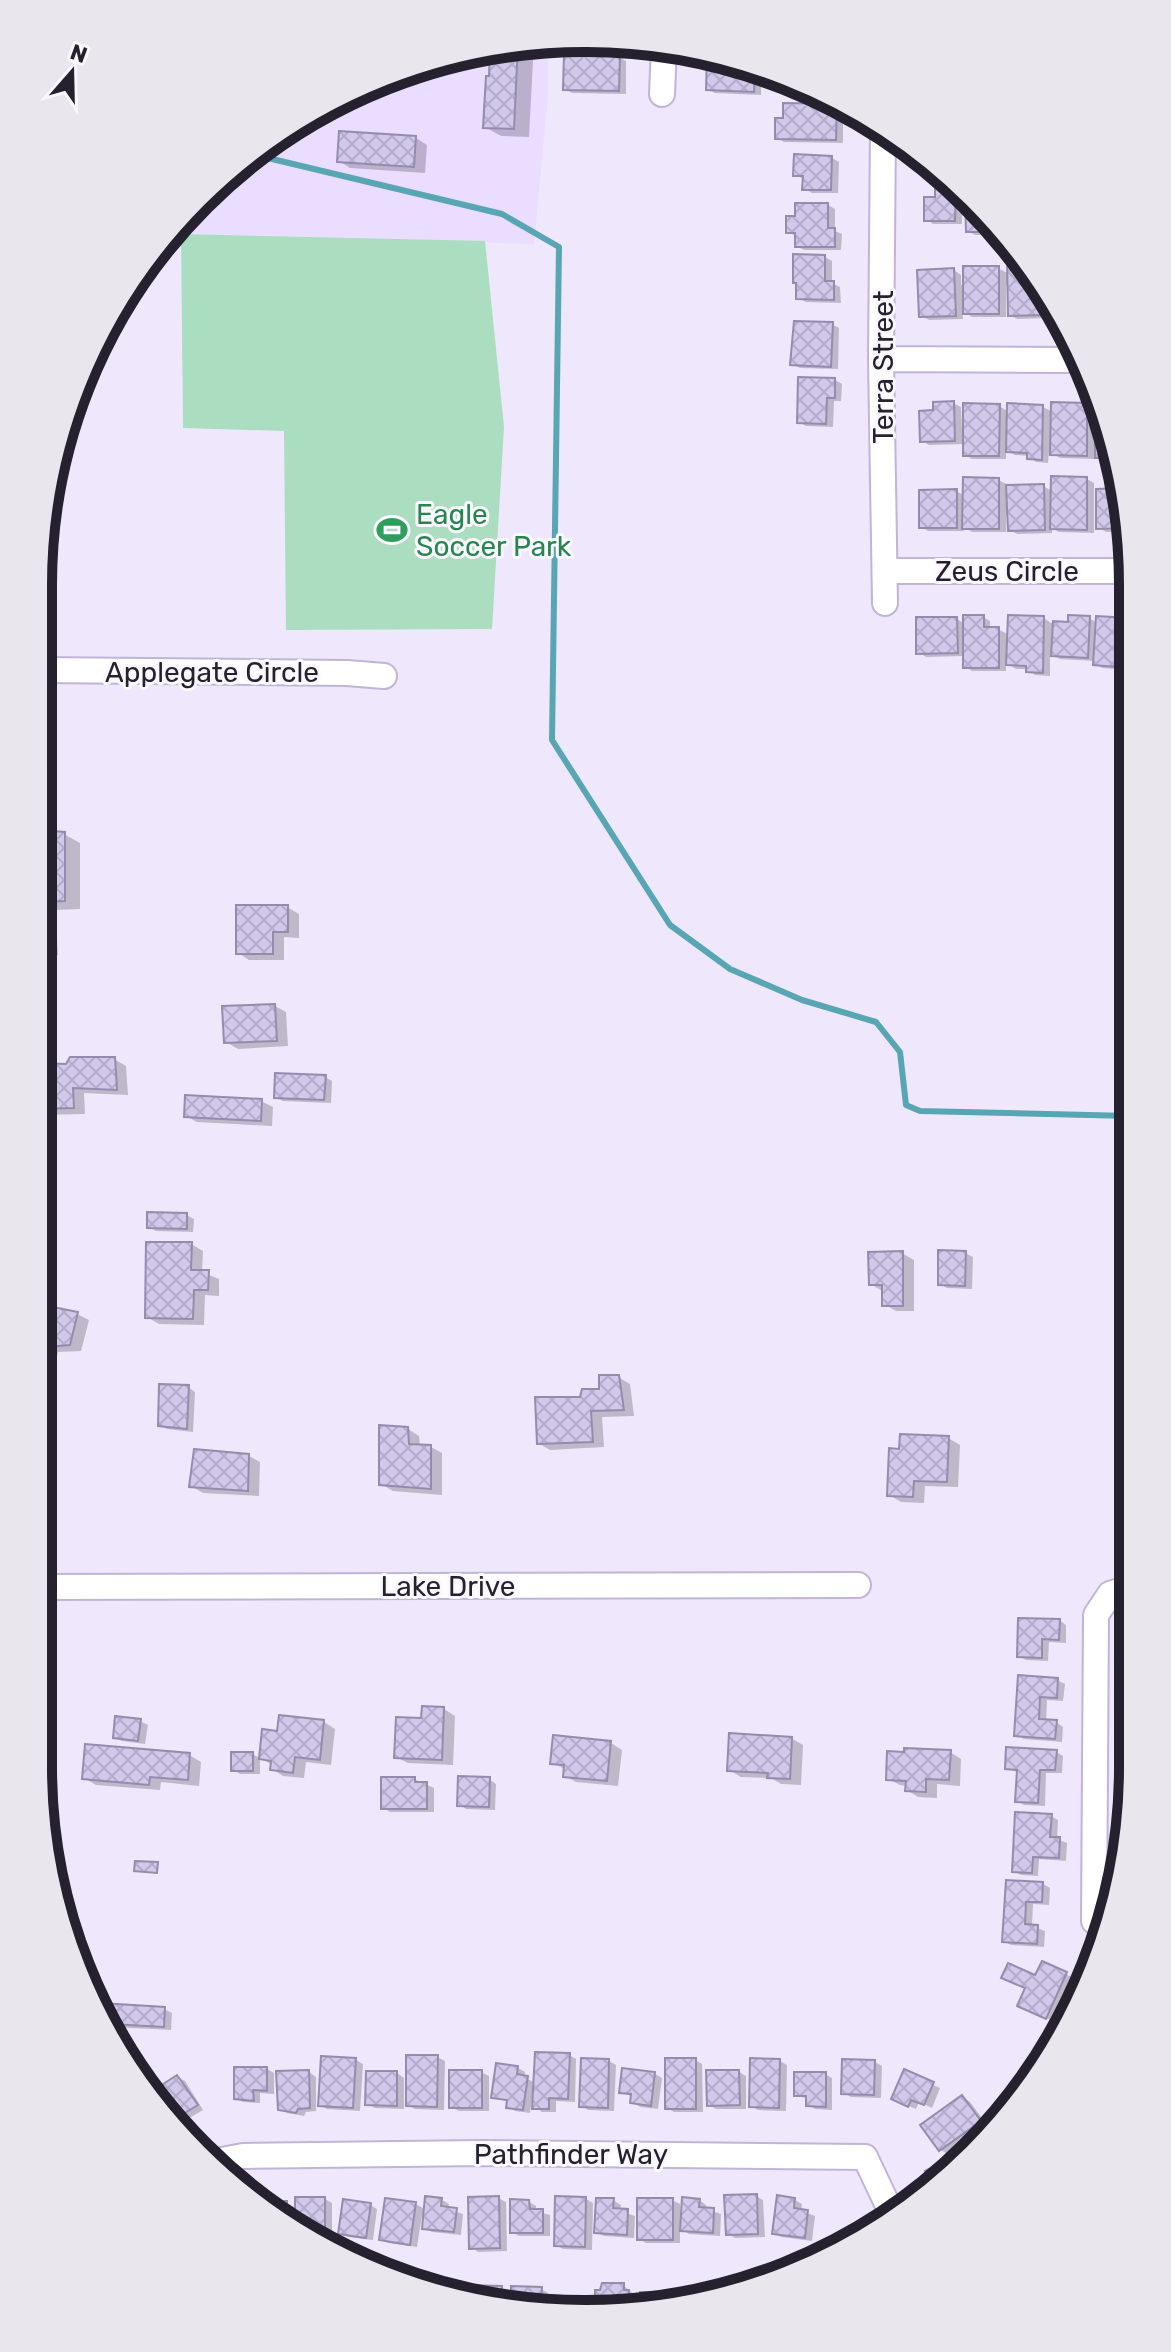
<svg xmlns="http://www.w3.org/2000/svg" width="1171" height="2352" viewBox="0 0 1171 2352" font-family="Rubik,sans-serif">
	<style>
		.built { fill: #eaddff }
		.green { fill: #abddc1 }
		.shadow { fill: #0003 }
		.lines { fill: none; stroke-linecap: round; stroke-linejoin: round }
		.stream { stroke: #58a5b4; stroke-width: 6 }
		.building { fill: url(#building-cross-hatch); stroke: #958cad; stroke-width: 2 }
		.minor-casing { stroke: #c1b4d6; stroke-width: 28 }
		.minor { stroke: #fff; stroke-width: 24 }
		.labels { text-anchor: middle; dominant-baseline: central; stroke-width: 6; stroke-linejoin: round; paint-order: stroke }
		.street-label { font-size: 28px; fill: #26212e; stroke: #faf7fe }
		.leisure-label { font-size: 28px; fill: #27864d; stroke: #faf7fe; text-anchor: start }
		.rim { fill: none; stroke: #26212e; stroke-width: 10 }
	</style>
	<defs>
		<pattern id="building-cross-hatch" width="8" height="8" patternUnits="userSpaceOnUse" patternTransform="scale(2)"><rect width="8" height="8" fill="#d1c8eb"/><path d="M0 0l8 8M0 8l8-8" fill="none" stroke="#b3acca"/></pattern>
	</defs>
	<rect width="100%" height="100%" fill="#efe7fc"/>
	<path class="built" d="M548,42V94L534,244L169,233L224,174L311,112L409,67L514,43Z"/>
	<path class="green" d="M181,234L485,241L504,427L492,629L286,630L284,431L183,428Z"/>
	<path class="shadow" d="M621,39L627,40V48L583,46L576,42Z
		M534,42L529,137L501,136L485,127L492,48L514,43Z
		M709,54L727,57L765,71V75H761V95L715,93L708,89Z
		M619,57L626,61V94L572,93L565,89Z
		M797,83L827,94L832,97H804L796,93Z
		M836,106L843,110V143L784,142L777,138Z
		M416,138L427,145L425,173L350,168L339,161Z
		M832,158L839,162L838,193H812L804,188V179L795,175Z
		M955,190L962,195V224H933L926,219L937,199Z
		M967,197L1000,235H975L968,231Z
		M828,205L835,209V231L842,234L841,250H804L797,246L796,236L788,232L797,218Z
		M825,257L832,261V283L840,287L841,303L806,302L798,298V284Z
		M1009,262H1023L1040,281L1058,316L1051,312V318L1017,319L1010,315L1009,286H1006V317H972L962,311L963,319L929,320L921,316L954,270L961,275V285H965L998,268L1009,274Z
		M832,324L839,328L838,369L800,368L792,364Z
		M835,380L842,384L841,401H834L833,427L806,426L799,422Z
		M953,403L961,407L962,430L999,406L1009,412L1043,407L1053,412L1087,405L1097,410L1104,409L1116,461H1104L1094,455V459L1060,458L1049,452L1048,463L1036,462L1029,456L1015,455L1006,450V459H972L965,455V444L929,445L922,441L935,412Z
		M1087,479L1094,483V533L1059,532L1052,528V533L1017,534L1010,530L1009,516H1006V532H972L964,527V531H928L921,527L956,491L965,496L999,480L1006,484V487L1043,486L1052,491Z
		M1123,490L1128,514V531L1106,532L1098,527V491Z
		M983,617L990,621V629H998L1009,635L1044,618L1051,623L1070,624L1089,618L1097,623L1129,620V670L1102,668L1095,664V661L1060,659L1050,653V676L1035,675L1028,669H1016L1006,663V671H972L965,666V656L926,657L918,652L957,619L965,624Z
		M39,832L64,834L80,843V909L55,910L58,955L39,954Z
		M287,907L299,914V938L284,937V960H249L238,953Z
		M275,1006L286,1012L288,1046L238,1049L226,1042Z
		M114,1059L126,1066L128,1095L84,1093L85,1114L39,1115V1065L67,1066Z
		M325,1077L332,1081L331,1103L283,1101L276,1097Z
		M261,1101L273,1107L272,1126L197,1122L186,1116Z
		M186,1215L194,1219L193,1232L156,1231L149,1227Z
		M191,1244L203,1251L202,1272L219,1279V1296L205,1295L204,1325L159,1324L147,1317Z
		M902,1253L914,1260V1311H896L884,1304L882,1291L871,1284Z
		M965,1253L973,1257L972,1289L947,1288L940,1284Z
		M77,1314L89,1320L81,1351L58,1352L56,1360L38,1350Z
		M618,1377L630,1384L634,1416L602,1417L604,1447L550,1450L538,1443L582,1399L601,1392Z
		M188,1387L195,1392L193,1432L167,1429L160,1425Z
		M408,1429L419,1436L420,1446L431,1447L442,1453V1495L393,1491L381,1484Z
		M948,1438L960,1445L958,1487L925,1486L924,1503L901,1502L889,1495L901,1451Z
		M249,1456L260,1462L259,1496L203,1493L191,1486Z
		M1059,1620L1066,1625V1643L1049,1642L1048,1661L1026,1660L1019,1656Z
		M1020,1677L1057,1680L1065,1684L1063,1701L1047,1700L1046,1722H1056L1063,1727L1062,1742L1024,1739L1016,1735Z
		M444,1709L455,1716L453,1765L408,1763L396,1757L423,1720Z
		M281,1718L324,1722L335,1729L331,1765L306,1762L304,1778L283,1776L272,1769V1765L261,1758L279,1734Z
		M140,1721L148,1725L145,1744L122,1741L115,1737Z
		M38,1724L53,1731L52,1761L38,1760Z
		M791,1738L803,1745L801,1785L781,1784L771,1778L741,1777L729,1770Z
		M611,1743L622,1750L618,1786L576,1782L565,1776V1769L552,1763Z
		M950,1752L961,1759L960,1786L937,1784V1798L918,1797L907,1790V1786L900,1785L888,1779Z
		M1056,1752L1063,1756L1062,1773H1046L1045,1806L1024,1805L1017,1801L1019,1773L1007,1768Z
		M252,1754L260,1758V1774H240L233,1770Z
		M189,1755L201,1762L199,1786L161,1782L160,1790L96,1785L84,1778Z
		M414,1779L434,1788V1812H390L383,1808Z
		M489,1779L496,1784L495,1810L466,1809L459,1804Z
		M1051,1816L1058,1820L1057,1839L1067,1843L1066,1861L1039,1859L1038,1876L1021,1875L1014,1871Z
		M1008,1882L1043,1884L1050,1888L1049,1905L1033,1904L1032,1926L1045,1931L1044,1947L1011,1945L1004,1941Z
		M1066,1974L1073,1978L1053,2021L1026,2009L1027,1988L1036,1978Z
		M101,2006L164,2009L172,2013L171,2030L112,2027Z
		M569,2055L576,2059L575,2102L556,2101V2112H542L535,2107V2098L532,2097L530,2113L515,2111L508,2107L509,2102L493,2097L518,2068L525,2072L524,2077L535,2083Z
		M437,2057L445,2061L444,2110L415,2109L408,2105Z
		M356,2060L363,2064L360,2111L327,2109L320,2105Z
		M695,2060L702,2064L703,2112H674L667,2108Z
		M609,2061L616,2065L614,2111L588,2110L581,2105Z
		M780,2061L787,2065L786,2111L758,2110L751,2106Z
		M875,2062L882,2066L881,2098L851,2097L843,2093Z
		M267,2069L274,2073V2094L260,2093V2103L243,2102L236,2098Z
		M309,2072L316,2077V2111L306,2112L304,2116L287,2113L280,2109Z
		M481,2072L489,2076V2111H459L451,2107Z
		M739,2072L746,2076V2109H716L709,2105Z
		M905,2072L940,2088L932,2108L919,2102L916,2109L900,2103Z
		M397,2073L404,2078V2109L375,2108L367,2104Z
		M655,2074L662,2078L658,2109L640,2107L633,2102V2097L621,2092Z
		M825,2074L832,2078V2110L815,2109L808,2105V2099L796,2095Z
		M177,2077L185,2081L203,2110L181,2123L174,2119Z
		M963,2097L970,2102L987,2125L947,2154L940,2149Z
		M756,2196L763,2200L765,2237L735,2238L728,2234Z
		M498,2198L506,2202L507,2251L478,2252L471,2247Z
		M325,2199L332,2203V2241H317L282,2222L262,2203H287L297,2209Z
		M586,2199L593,2203L592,2250L563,2249L556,2245Z
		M386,2200L416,2204L426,2210L442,2200L449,2204L448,2209L463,2214L461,2235L432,2232L424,2228L426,2216L422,2215L417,2247L388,2243L381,2239Z
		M613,2200L621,2205L620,2211L635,2216L634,2238L604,2236L596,2232Z
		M672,2200L680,2204V2214L699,2200L706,2205V2209L721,2214L720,2236L689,2234L680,2228V2243H646L639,2239Z
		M795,2200L802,2204L801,2211L815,2216L812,2241L781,2237L774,2233Z
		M529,2202L536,2206V2211L550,2215V2236H519L512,2232Z
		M370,2205L377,2209L373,2240L348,2237L341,2233Z
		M623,2285L636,2296L635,2309L597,2307V2292Z
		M467,2287L501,2288L513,2294L541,2289L548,2293V2306L478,2303L467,2300Z
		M670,2294L678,2299V2303L657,2309H641Z
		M553,2304H584L589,2307L553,2306Z"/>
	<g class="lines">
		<path class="stream" d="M258,150L268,158L502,214L559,247L552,740L670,925L730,969L802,1000L876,1022L900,1052L906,1105L920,1111L1130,1116"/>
	</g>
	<path class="building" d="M620,39V45L573,43L574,41Z
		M518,43L514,129L483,128L486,76H489L490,48Z
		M707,53L727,57L758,68V72H755L754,92L706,90Z
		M564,54L620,55L619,91L563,90Z
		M795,82L827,94H794Z
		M783,103L837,104L836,140L775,139V118H783Z
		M339,131L416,136L414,167L337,162Z
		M794,154L832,156L831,190H802L803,176H793Z
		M935,188H956L955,221H924V197H935Z
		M965,195L997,231V232H966Z
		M795,203H828V228H835V247H795V233H786V216H795Z
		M793,254L825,255V281H834V300L796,299V283H793Z
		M1007,260H1022L1040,281L1044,289V315L1008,316Z
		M963,266H999V314H963Z
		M954,268L956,316L919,317L917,270Z
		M794,321L833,322L831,367L790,365Z
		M798,377L835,378V398H827L826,424L797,423Z
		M954,401L955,441L920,442L919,411L933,410V402Z
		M1095,401H1100L1104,409L1115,458H1095Z
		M1051,402L1087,403V456L1050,455Z
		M963,403L1000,404L999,456H963Z
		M1007,403L1043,405L1042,460L1027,459V453L1006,452Z
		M1051,476L1087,477V530L1050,529Z
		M963,477L999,478V529H962Z
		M1044,484L1045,530L1008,531L1006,485Z
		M1122,488L1128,511V528L1096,529V489Z
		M957,489V528H919V490Z
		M963,615H984V627H999V668H963Z
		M1008,615L1044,616L1043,673L1026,672V666L1006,665Z
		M1068,615L1090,616L1088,658L1051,656L1053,621L1068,622Z
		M1096,616L1129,618V668L1093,665Z
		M916,617H957L958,653L916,654Z
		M39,830L65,832V901L40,902L44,947H39Z
		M236,905H288V932H273V954H236Z
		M275,1004L277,1041L224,1043L222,1006Z
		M70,1057H115L117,1090L73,1088L74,1108L39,1109V1063L66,1064Z
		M275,1073L326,1075L324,1100L274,1098Z
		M185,1095L262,1099L261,1121L184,1117Z
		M147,1212L187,1213V1229L147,1228Z
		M146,1242H192L191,1270H209L208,1290H194L193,1319L145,1318Z
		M938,1250L966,1251L965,1286L938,1285Z
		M903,1251V1306H882V1285H869L868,1252Z
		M38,1304L78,1312L70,1345L47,1347L44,1355L38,1352Z
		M599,1375H619L624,1410L591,1411L593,1442L537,1444L535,1397H580L582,1389H599Z
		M159,1384L189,1385L187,1429L158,1426Z
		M379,1425L408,1427L409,1444L431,1445V1489L379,1485Z
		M900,1434L949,1436L947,1482L914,1481L913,1497L887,1496L889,1448L899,1449Z
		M194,1449L249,1454L248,1491L189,1487Z
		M1018,1618L1060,1619L1059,1640L1042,1639V1658L1017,1657Z
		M1018,1675L1058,1678L1057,1698L1040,1697L1039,1719L1057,1720L1055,1739L1014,1736Z
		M422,1706L444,1707L442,1760L394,1758L396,1717L421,1718Z
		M279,1715L324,1720L320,1760L295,1757L293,1773L270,1770L271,1761L259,1759L262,1729L277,1731Z
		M115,1716L141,1719L138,1741L113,1738Z
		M729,1733L792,1737L790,1779L767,1778L768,1773L727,1771Z
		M553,1735L611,1741L607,1781L563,1777L564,1765L550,1764Z
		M85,1744L190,1753L188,1780L150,1777L149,1785L82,1779Z
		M1006,1747L1057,1750L1055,1770H1040L1038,1803L1015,1802L1017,1770L1005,1769Z
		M904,1748L951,1750L949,1780L926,1779V1792L905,1791L906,1781L886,1780L887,1751L904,1752Z
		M231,1752H253V1771H231Z
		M458,1776L490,1777L489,1807L457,1806Z
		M381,1777H415V1782H427V1809H381Z
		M1015,1812L1052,1814L1050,1837H1060L1059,1858L1033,1857L1032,1873L1012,1872Z
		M135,1861L158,1862L157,1873L134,1871Z
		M1006,1880L1043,1882L1042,1902H1026L1025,1924L1038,1925L1037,1944L1002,1942Z
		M1042,1961L1067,1972L1046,2019L1017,2006L1025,1988L1001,1978L1008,1963L1035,1975Z
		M100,2003L165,2007L164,2027L111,2024Z
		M535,2052L570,2053L568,2099L549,2098V2109H532Z
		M406,2055H438L437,2107L406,2106Z
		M321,2056L356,2058L353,2108L318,2106Z
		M581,2058L609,2059L608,2108L579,2107Z
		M665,2058H696V2109H665Z
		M750,2058L780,2059L779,2108L749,2107Z
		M842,2059L875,2060L874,2095L841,2094Z
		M496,2063L518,2066L517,2074L528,2076L523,2110L506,2108L507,2100L491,2098Z
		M234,2067H267V2091L253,2090L254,2101L234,2099Z
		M622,2068L655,2072L651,2106L630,2103L631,2094L619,2093Z
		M904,2069L934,2082L924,2105L911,2100L908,2107L891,2099Z
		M309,2070L310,2108L298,2109L296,2113L278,2110L276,2071Z
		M449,2070H482V2108H449Z
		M706,2070H739L740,2105L707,2106Z
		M366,2071H397V2106L365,2105Z
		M794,2072H826V2107L806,2106V2096H794Z
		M177,2075L198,2105L173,2120L154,2090Z
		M962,2095L981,2121L939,2151L920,2125Z
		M956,2155L960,2162L932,2183L925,2171Z
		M757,2194L758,2234L726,2235L724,2195Z
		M777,2195L795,2198L794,2208L808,2210L805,2238L772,2234Z
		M425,2196L442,2198L441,2206L457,2208L454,2232L422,2229Z
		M499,2196L500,2248L469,2249L468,2197Z
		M555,2196L586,2197L585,2247L554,2246Z
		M295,2197H325V2238H311L295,2229Z
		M682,2197L700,2199L699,2207L714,2208L713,2233L680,2231Z
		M385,2198L416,2202L410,2245L379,2240Z
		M596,2198H614L613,2208L628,2209L627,2235L594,2233Z
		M637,2198H673V2240H637Z
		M343,2199L371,2203L366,2238L338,2234Z
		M510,2199L529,2200L530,2209H543V2233H510Z
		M260,2201H287V2225L282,2222Z
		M849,2232L854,2239L827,2258L811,2263Z
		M602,2283H624V2290H629L628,2308L595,2307V2290H600Z
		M465,2285L502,2286L501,2304L478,2303L465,2299Z
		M511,2286L542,2287L541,2305L511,2304Z
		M640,2292H671V2305L657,2309H639Z"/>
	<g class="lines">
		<g class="minor-casing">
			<path id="minor" d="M662,94L664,46
				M883,131L881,359L885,603
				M881,359L1079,360
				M886,571H1129
				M39,670L347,673L384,676
				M38,1587L858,1585
				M1094,1921L1096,1615L1110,1594L1131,1587
				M221,2166L222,2160L243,2156L482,2153L865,2157L891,2212"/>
		</g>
		<use href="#minor" class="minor"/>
	</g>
	<defs>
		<g id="stadium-bare" transform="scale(2.4)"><path d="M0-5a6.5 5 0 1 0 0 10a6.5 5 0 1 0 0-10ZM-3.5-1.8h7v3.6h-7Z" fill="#2e9e5b" stroke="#faf7fe" stroke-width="2.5" paint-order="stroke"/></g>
	</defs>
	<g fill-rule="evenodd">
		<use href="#stadium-bare" x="392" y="530"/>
	</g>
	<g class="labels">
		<g class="street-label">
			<text transform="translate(883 367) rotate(-90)">Terra Street</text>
			<text x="1007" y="571">Zeus Circle</text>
			<text x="212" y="672">Applegate Circle</text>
			<text x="448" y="1586">Lake Drive</text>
			<text x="571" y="2154">Pathfinder Way</text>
		</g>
		<g class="leisure-label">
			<text x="416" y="514">Eagle<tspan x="416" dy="32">Soccer Park</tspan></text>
		</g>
	</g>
	<path d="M0 0H1171V2352H0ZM585 52H586A533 533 0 0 1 1119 585V1767A533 533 0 0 1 586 2300H585A533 533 0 0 1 52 1767V585A533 533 0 0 1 585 52Z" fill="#e9e6ed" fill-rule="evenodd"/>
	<path class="rim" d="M585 52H586A533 533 0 0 1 1119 585V1767A533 533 0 0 1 586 2300H585A533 533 0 0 1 52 1767V585A533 533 0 0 1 585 52Z"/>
	<g transform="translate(72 72) rotate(20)" stroke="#faf7fe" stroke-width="6" paint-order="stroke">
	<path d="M0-6L14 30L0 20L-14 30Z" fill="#26212e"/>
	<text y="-12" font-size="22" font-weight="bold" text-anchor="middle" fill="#26212e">N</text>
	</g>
</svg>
